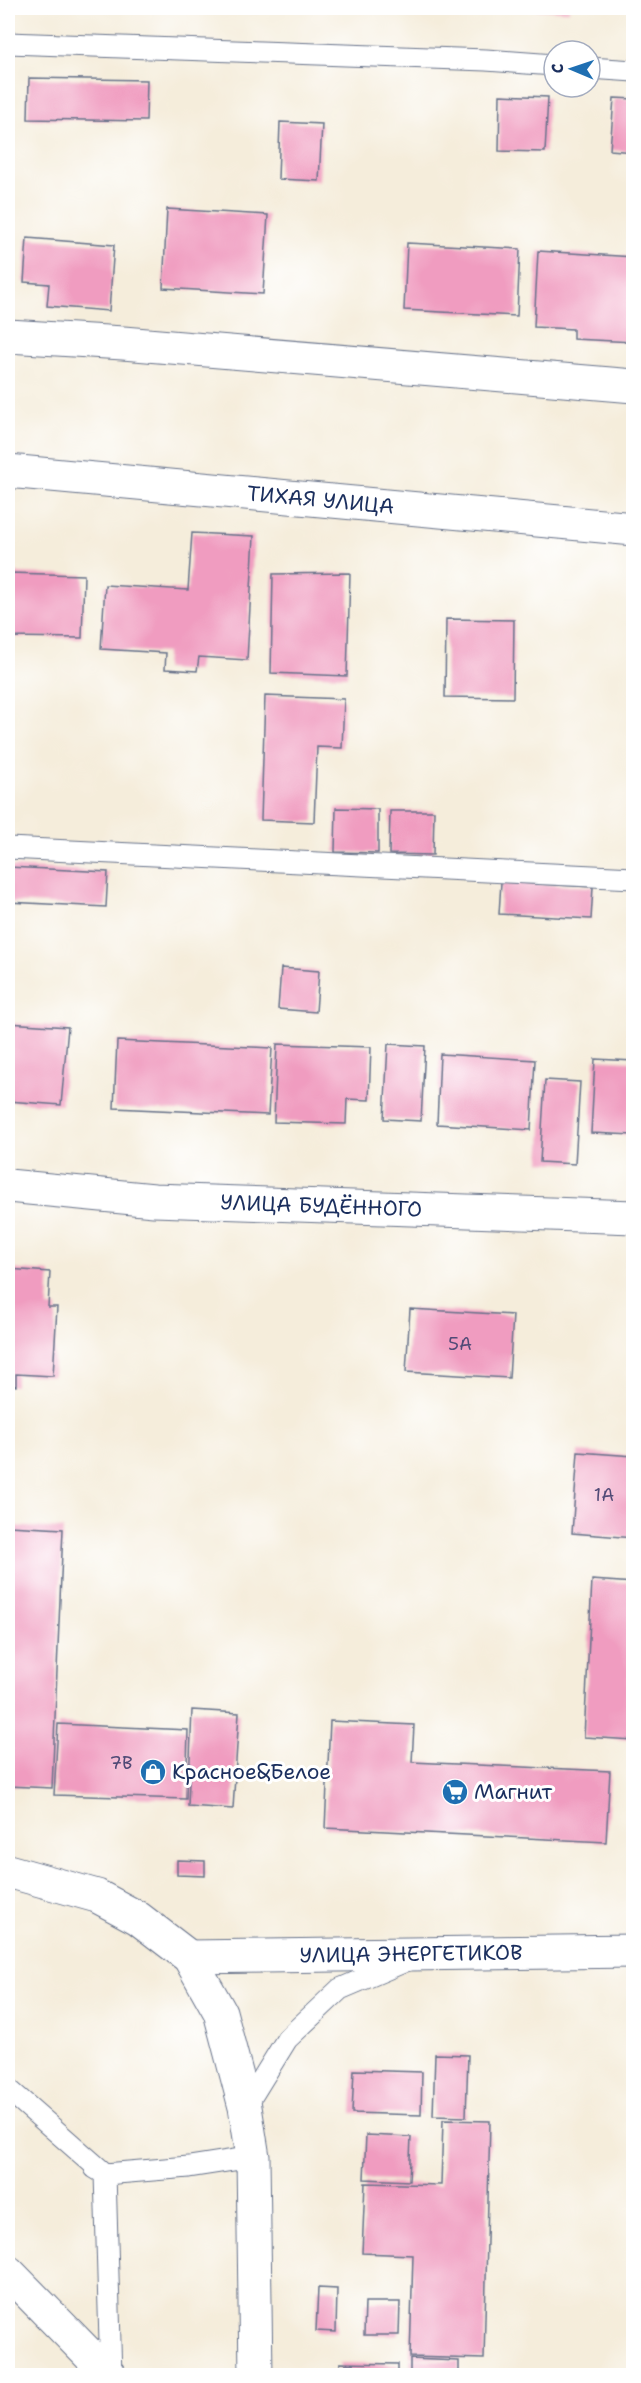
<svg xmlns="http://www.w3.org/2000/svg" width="641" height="2383" viewBox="0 0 641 2383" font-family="'Shantell Sans',sans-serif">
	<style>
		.building { fill: #f09cc0 }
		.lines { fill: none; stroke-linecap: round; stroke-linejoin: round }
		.lane-casing { stroke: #67728a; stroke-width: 23 }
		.street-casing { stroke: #67728a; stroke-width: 35 }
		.secondary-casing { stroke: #67728a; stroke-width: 35 }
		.lane { stroke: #fff; stroke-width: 21 }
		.street { stroke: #fff; stroke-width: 33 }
		.secondary { stroke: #fff; stroke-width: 33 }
		.labels { text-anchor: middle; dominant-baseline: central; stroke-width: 6; stroke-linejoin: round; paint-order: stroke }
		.number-label { font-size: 18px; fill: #504a76 }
		.street-label { font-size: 21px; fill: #1b2f5e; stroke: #fff }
		.poi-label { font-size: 21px; fill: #1b2f5e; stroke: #fff; text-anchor: start }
	</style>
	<rect width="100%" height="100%" fill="#fff"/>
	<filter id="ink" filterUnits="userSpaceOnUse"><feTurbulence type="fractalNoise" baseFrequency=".0167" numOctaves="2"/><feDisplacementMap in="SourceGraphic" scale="12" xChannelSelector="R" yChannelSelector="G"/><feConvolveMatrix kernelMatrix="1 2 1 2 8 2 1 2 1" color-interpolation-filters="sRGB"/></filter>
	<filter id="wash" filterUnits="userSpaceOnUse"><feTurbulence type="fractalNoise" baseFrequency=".008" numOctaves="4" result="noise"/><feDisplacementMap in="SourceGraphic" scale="24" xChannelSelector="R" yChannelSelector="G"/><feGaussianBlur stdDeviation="1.35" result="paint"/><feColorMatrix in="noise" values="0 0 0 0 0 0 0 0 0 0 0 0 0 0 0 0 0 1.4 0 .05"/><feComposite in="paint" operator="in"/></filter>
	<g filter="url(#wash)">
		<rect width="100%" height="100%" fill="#f5eddb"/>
		<g id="blocks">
			<path class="building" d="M526,8H569V11L526,9Z
				M29,78L147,80L146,121L28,119Z
				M8,80H11L10,121H8Z
				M500,95L548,97L545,152L499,151Z
				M614,98L634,99V152L610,150Z
				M280,122L322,124L319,181L278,179Z
				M167,209L268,215L263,294L163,288Z
				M27,238L114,245L109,311L47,306L49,284L24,282Z
				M407,243L520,249L517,316L404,310Z
				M538,251L634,257V342L573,339V329L534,327Z
				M192,533L254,536L247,660L199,657L197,671L165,669L166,653L101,649L105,585L188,590Z
				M8,573L84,575L82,638L8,637Z
				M350,573L347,676L271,673L273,574Z
				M446,619L514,620L513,698L445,697Z
				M265,696L344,699L342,748L317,747L314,822L261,820Z
				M336,808L378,809V853L335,852Z
				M390,811H434L433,855L389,854Z
				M8,867L108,872L106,907L8,902Z
				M501,882L593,887L591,919L499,914Z
				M281,968L319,971L316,1012L278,1009Z
				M8,1023L68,1027L61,1105L8,1101Z
				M117,1041L272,1048L268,1115L114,1108Z
				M277,1044L371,1047L369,1100L347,1099L346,1124L274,1122Z
				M388,1044L425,1046L421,1121L384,1119Z
				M440,1054L535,1060L531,1130L437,1124Z
				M595,1059L634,1061V1135L591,1133Z
				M545,1080L580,1082L575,1164L540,1162Z
				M8,1269L50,1272L48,1307H57L53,1376L16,1374V1386L8,1385Z
				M410,1309L513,1315L509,1378L406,1372Z
				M578,1452L634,1456V1538L572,1533Z
				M8,1526L63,1529L52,1788L8,1786Z
				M592,1580L634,1583V1740L584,1737Z
				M192,1710L239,1713L233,1809L188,1806Z
				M330,1721L414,1725L412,1762L610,1771L606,1842L325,1828Z
				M58,1724L188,1730L186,1799L54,1795Z
				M177,1860L205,1861V1876L177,1875Z
				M435,2054L468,2055L466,2117L433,2116Z
				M354,2070L422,2072L421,2115L352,2113Z
				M443,2120L490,2121L484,2359L410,2357L413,2255L362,2253L365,2183L441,2185Z
				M366,2135L411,2137L409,2181L364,2179Z
				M318,2288L337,2289L336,2332L316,2331Z
				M365,2302H400L399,2335H364Z
				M410,2359L459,2361V2376H410Z
				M340,2363L398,2364V2376H340Z"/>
		</g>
	</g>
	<g filter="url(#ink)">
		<use href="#blocks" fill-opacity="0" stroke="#67728a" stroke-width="1.5"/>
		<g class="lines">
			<g class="lane-casing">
				<path id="lane" d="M8,43L486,60L554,65
					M590,68L634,71
					M8,848L634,878
					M8,2089L105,2174L111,2376
					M245,2107L287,2039L340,1989L408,1960
					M95,2168L105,2174L189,2167L253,2157"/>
			</g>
			<g class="street-casing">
				<g id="street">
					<path d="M8,336L123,343L634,386"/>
					<path id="s1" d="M8,471L634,529"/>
					<path id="s2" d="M8,1186L154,1200L634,1217"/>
					<path id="s3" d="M189,1957L634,1951"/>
				</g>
			</g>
			<g class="secondary-casing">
				<path id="secondary" d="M8,1871L97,1896L138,1918L189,1957L220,2012L245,2107L253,2157L256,2376
					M8,2272L110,2376"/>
			</g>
			<use href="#lane" class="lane"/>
			<use href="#street" class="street"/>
			<use href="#secondary" class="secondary"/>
		</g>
	</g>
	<defs>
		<g id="shop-disc" transform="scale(1.35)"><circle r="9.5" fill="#1f6fb2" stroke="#fff"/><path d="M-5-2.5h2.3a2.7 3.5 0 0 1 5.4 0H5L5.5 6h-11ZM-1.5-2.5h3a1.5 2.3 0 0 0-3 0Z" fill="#fff"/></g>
		<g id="supermarket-disc" transform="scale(1.35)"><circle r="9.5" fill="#1f6fb2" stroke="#fff"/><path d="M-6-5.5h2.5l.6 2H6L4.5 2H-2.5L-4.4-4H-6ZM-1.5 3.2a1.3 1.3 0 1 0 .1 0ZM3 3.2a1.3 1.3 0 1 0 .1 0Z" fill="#fff"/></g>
	</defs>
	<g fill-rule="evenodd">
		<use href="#shop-disc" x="153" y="1772"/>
		<use href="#supermarket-disc" x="455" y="1792"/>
	</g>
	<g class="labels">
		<g class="number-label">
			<text x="460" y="1344">5А</text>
			<text x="604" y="1495">1А</text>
			<text x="121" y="1763">7В</text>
		</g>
		<g class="street-label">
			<text stroke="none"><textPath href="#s1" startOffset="314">ТИХАЯ УЛИЦА</textPath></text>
			<text stroke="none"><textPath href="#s2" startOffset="314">УЛИЦА БУДЁННОГО</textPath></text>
			<text stroke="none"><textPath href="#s3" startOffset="222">УЛИЦА ЭНЕРГЕТИКОВ</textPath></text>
		</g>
		<g class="poi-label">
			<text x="172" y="1772">Красное&amp;Белое</text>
			<text x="474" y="1792">Магнит</text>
		</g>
	</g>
	<rect width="641" height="2383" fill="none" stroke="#fff" stroke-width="30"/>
	<g transform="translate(572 69) rotate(272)"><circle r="28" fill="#ffffff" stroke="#a4acbf" stroke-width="1.5"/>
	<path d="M0-4.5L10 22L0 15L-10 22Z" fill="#1f6fb2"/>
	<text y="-9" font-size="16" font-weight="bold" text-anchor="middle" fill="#1b2f5e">С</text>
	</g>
</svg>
